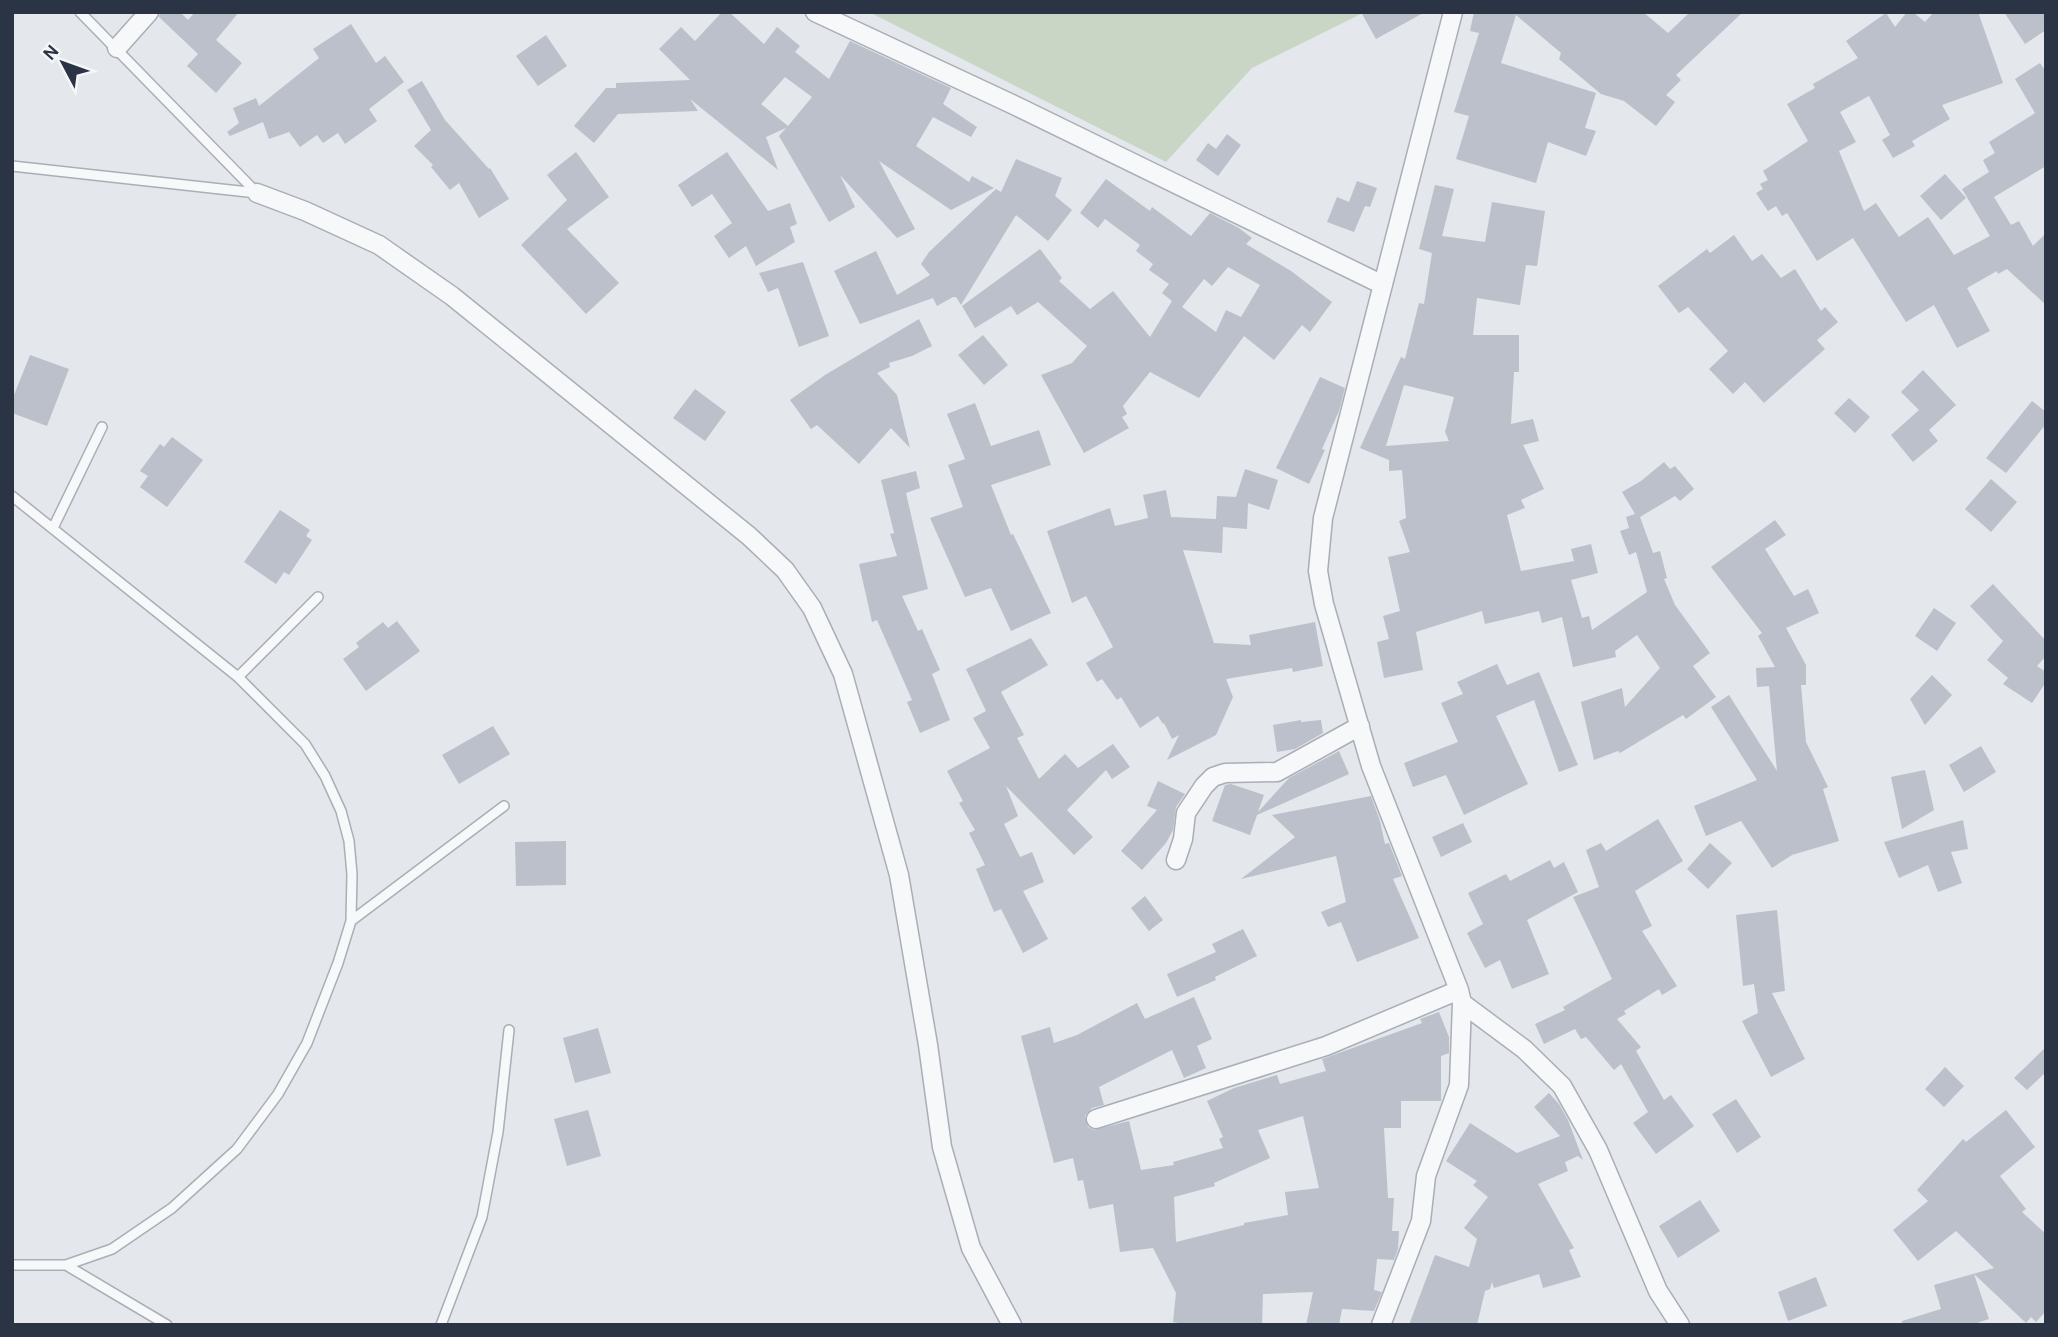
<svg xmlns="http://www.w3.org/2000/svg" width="2058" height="1337" viewBox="0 0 2058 1337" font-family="Karla,sans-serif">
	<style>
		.green { fill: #c9d6c5 }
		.building { fill: #bbc0ca; fill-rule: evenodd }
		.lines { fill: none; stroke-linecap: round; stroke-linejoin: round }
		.lane-casing { stroke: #a9aeb7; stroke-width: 12 }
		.street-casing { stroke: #a9aeb7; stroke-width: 21 }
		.lane { stroke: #f7f8fa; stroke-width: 9 }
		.street { stroke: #f7f8fa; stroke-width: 18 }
	</style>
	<rect width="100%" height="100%" fill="#e4e7ec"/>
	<path class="green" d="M869,12H1365L1252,68L1166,162Z"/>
	<path class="building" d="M160,12H180L188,20L195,12H239L216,40L242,63L216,93L187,66L198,54L159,17Z
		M722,12H729L764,44L777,27L800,46L795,52L829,79L850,41L951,88L943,104L977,127L971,137L933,117L916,146L969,182L972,176L994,188L951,210L879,161L915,229L897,238L840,175L855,207L829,222L779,136L786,128L766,137L778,170L690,99L698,111L618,114L594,143L574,126L606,88H616V83L690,80L659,49L681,27L695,41ZM785,77L812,97L788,126L761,104Z
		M1361,12H1425L1376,39Z
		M1474,12H1643L1668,33L1690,12H1743L1676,75L1681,80L1666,95L1675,102L1656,126L1624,101L1601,94L1559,59L1561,53L1516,15L1501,63L1596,93L1585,128L1596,131L1586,156L1548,142L1536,183L1456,159L1469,116L1454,112L1479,33L1470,31Z
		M1907,12H1913L1925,22L1934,12H1978L2003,83L1942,105L1950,119L1912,141L1915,146L1893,158L1882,140L1890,135L1869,96L1840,112L1856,142L1839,151L1864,211L1876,203L1899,237L1928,217L1954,255L1990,236L1962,189L1989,172L1983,160L1995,153L1989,142L2035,113L2015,79L2040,63L2046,72V166L1994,197L2011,225L2019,221L2033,246L2046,233V305L2007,269L1998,274L1997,271L1967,288L1990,331L1957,348L1934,305L1906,322L1853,238L1817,261L1787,213L1782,216L1776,206L1768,211L1756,193L1763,189L1760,184L1768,180L1763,171L1808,141L1787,104L1815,88L1813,84L1858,58L1846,41L1886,13L1895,27Z
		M2004,12H2046V30L2025,44Z
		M351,24L376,63L385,56L404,82L369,109L377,121L345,144L338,133L323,143L317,135L300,147L289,132L269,139L263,122L230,136L227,132L239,123L233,108L256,98L259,106L319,58L313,49Z
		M546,35L567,66L538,86L516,56Z
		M422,81L445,120L489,169L490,168L509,199L479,218L459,183L450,190L431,167L433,165L414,146L431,130L407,90Z
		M1227,134L1241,145L1218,176L1196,160L1208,143L1216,149Z
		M576,152L609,197L567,229L619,283L586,314L521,245L567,200L547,175Z
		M727,152L768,211L790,203L797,224L790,227L795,242L756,266L746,246L729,258L714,236L732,223L712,194L692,207L678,185Z
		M1016,159L1062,178L1055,196L1072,210L1048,241L1016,215L961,305L956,297H953L937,306L933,298L860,324L834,271L876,251L897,295L930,275L921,264L929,252L996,189L1001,192Z
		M1945,174L1966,198L1941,220L1920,196Z
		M1106,179L1150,211L1152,207L1191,236L1210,213L1239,228L1252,238L1246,244L1291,271L1332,302L1310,332L1302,325L1274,360L1244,336L1199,398L1150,372L1123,406L1127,414L1122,417L1129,428L1084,453L1041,375L1072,363L1087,346L1038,302L1017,315L1011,306L975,328L962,306L1040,249L1062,278L1059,281L1090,309L1113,291L1150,337L1172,301L1162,293L1169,284L1149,270L1153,264L1136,251L1140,245L1105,219L1098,228L1080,213ZM1228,267L1260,285L1241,317L1226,310L1216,332L1182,307L1204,279L1212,286Z
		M1357,181L1377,188L1370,207L1365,206L1354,232L1327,222L1337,197L1349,202Z
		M1435,185L1454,189L1442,236L1485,242L1492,202L1545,211L1537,266L1526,265L1520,305L1477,298L1473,335H1519V372H1514L1511,424L1533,419L1539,441L1523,445L1544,489L1521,500L1525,508L1507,515L1521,571L1574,561L1571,549L1591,544L1598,573L1571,580L1582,618L1589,616L1592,630L1647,592L1636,552L1629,555L1620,531L1629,528L1626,517L1635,514L1622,492L1641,481L1664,462L1670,469L1675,466L1694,489L1680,501L1675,496L1640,517L1653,553L1660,551L1667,578L1664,579L1675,605L1710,653L1693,666L1716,697L1686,719L1683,715L1620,753L1618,751L1594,760L1581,702L1622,688L1625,707L1660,668L1637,635L1615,651L1616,657L1573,667L1562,617L1542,623L1539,611L1485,624L1482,611L1416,632L1423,670L1384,678L1377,642L1389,639L1383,616L1400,611L1388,557L1410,552L1399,521L1406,518L1402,470L1389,471V460L1360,448L1401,357L1405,359L1419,303L1424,304L1432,253L1419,249ZM1404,385L1454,397L1445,432L1449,441L1386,446Z
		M1734,235L1752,261L1762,254L1781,278L1795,269L1821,311L1825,307L1838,322L1817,340L1825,349L1764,403L1745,382L1733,394L1709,369L1728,351L1688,307L1679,313L1658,286L1707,249L1710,253Z
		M803,262L829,336L799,347L778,288L768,292L759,273Z
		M919,319L932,346L912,356L889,363L890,367L877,373L897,395L910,448L891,428L859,464L817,425L811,429L790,400L825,375Z
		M983,335L1008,365L984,385L958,355Z
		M30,355L69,369L47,426L12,413V400Z
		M1923,370L1956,405L1929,430L1938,441L1913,462L1891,435L1919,410L1901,392Z
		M1320,377L1345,388L1339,411L1322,449L1325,450L1309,484L1276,468Z
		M695,389L726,412L705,441L673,418Z
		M1849,398L1870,417L1855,433L1834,413Z
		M2032,401L2046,412V424L2006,473L1986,458Z
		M975,403L991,446L1039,430L1051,465L991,485L1011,535L1013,534L1051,613L1011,631L991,588L965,597L930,518L963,507L948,465L965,459L947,414Z
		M172,437L203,460L167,507L140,487L148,476L140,471L160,444L164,447Z
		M1245,469L1278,480L1269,510L1248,503L1247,529L1223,527L1222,553L1183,550L1214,643L1251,645L1249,635L1315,622L1323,666L1293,672L1292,668L1226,679L1233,697L1216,735L1167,760L1179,735L1172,739L1164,723L1163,724L1158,716L1140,728L1121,697L1117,700L1102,679L1097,682L1086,663L1113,647L1086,596L1072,603L1047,531L1110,508L1115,526L1148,518L1143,495L1166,490L1171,517L1216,519L1217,496L1236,497Z
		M916,471L920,488L906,493L928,589L902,596L918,631L922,629L940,670L932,674L950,720L920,733L907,702L912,700L877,620L872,622L859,564L897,556L890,534L894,533L881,480Z
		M1991,479L2017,502L1991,532L1965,509Z
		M280,510L310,530L306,536L312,540L289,575L284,572L276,584L244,562Z
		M1775,520L1786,535L1765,549L1794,596L1808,589L1819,613L1786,628L1806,665V685H1801L1806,742L1828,787L1823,789L1839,841L1792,855L1772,868L1741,821L1706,836L1694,806L1757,780L1711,707L1729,695L1777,771L1769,686L1757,687L1756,668L1775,667L1758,636L1762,633L1711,567Z
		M1993,584L2046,641V656L2037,666L2046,672V682L2032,703L2003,684L2008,678L1987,660L2003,641L1970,606Z
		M1934,608L1956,623L1937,651L1915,636Z
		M397,621L420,651L366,691L343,659L359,647L356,643L383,622L388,628Z
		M1031,638L1048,665L1001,692L1024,735L1017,738L1039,779L1065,754L1078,768L1113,744L1130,767L1112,779L1106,770L1067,810L1093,837L1074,855L1006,786L1018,816L1004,824L1020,857L1032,852L1044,882L1023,891L1048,939L1023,953L1001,909L994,912L976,869L985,865L969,833L975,830L959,803L963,801L947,771L990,748L973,718L986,711L966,669Z
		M1497,664L1507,685L1539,672L1578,765L1559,772L1534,700L1496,716L1528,784L1464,815L1446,775L1413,787L1404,763L1458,742L1441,703L1463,694L1457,682Z
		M1932,675L1952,695L1925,725L1910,699Z
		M1301,720V722L1321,720L1323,733L1295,749L1277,752L1273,725Z
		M493,726L510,754L459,784L442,755Z
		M1981,746L1996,772L1964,792L1949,765Z
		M1339,751L1349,774L1257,815L1250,835L1212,821L1225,785L1231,784L1264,795L1258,812L1289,778Z
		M1925,770L1934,810L1902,829L1891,777Z
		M1158,781L1185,794L1176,807L1173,830L1166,843L1142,870L1121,851L1157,810L1147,806Z
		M1371,796L1380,821L1385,844L1389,843L1402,876L1393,879L1419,938L1357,962L1341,922L1328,927L1321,912L1346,902L1336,856L1241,879L1295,837L1272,815Z
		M1658,819L1683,861L1635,891L1652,926L1642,931L1677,986L1662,995L1659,989L1624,1011L1626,1014L1617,1019L1641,1047L1636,1051L1664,1100L1671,1095L1694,1126L1656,1154L1633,1123L1648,1112L1621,1064L1614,1070L1586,1037L1581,1039L1575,1029L1544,1044L1535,1024L1565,1010L1563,1007L1612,979L1573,897L1599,887L1586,850L1601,843L1606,851Z
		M1963,820L1968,849L1951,852L1962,883L1938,892L1928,865L1899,878L1884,842Z
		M1463,823L1472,842L1441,857L1432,837Z
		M566,841V885L516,886L515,842Z
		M1710,843L1732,863L1708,889L1687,869Z
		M1550,860L1554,868L1564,862L1578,892L1527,920L1549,974L1512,989L1500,960L1485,968L1467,933L1483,924L1468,893L1506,874L1510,881Z
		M1145,896L1163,920L1149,931L1131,908Z
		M1777,910L1785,991L1772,993L1805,1059L1771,1077L1742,1021L1758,1013L1754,984L1743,986L1736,915Z
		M1243,929L1257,956L1215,977L1216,980L1177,997L1167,974L1216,952L1212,944Z
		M1194,997L1212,1039L1197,1046L1206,1068L1184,1078L1172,1050L1099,1087L1104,1105L1092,1108L1085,1116L1088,1127L1094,1130L1129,1121L1141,1170L1174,1165L1173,1162L1223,1148L1219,1139L1223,1137L1207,1101L1234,1088L1277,1075L1280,1084L1326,1071L1322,1059L1422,1023L1420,1019L1439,1012L1449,1037V1053L1441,1056V1101H1401V1128H1384L1388,1198H1394L1392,1231H1399L1398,1249L1394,1260L1377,1259L1374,1290L1382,1292L1374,1311L1342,1309L1339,1325H1306L1313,1292L1263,1294L1262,1325H1190L1173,1322L1176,1293L1153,1248L1120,1252L1113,1204L1089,1209L1083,1180L1078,1181L1073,1158L1054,1163L1021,1036L1050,1027L1054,1043L1077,1035L1137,1003L1145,1019ZM1303,1116L1319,1188L1285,1192L1288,1215L1244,1223V1225L1176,1242L1174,1197L1215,1186L1214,1183L1270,1158L1258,1130Z
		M598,1028L611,1073L575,1083L563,1038Z
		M2046,1047V1072L2027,1090L2014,1078Z
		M1945,1067L1964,1086L1944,1107L1925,1089Z
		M1549,1093L1559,1104L1568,1120L1583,1160L1578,1156L1565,1162L1568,1171L1538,1184L1574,1248L1569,1250L1581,1277L1543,1288L1539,1274L1494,1288L1492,1282L1490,1289L1485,1291L1477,1325H1409L1435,1255L1469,1267L1477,1239L1464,1228L1488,1197L1473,1185L1477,1181L1446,1161L1470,1123L1517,1153L1560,1136L1534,1107Z
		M1736,1099L1761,1137L1737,1153L1712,1114Z
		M588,1110L601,1156L567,1166L554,1119Z
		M2006,1110L2035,1147L2000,1176L2026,1209L2022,1212L2046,1234V1311L2036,1322L2031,1317L2026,1323L1974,1274L1989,1319L1971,1325H1902V1321L1941,1309L1934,1285L1994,1268L1956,1231L1918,1261L1893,1230L1928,1201L1917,1190L1963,1139L1966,1142Z
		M1700,1200L1720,1231L1678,1258L1659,1226Z
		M1816,1277L1827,1306L1788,1321L1778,1292Z"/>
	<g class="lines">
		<g class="lane-casing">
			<path id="lane" d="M80,12L257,193
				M12,166L257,193
				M12,496L238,677L305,744L325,776L341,811L349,841L352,874L351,921L338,963L307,1043L278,1094L237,1149L172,1208L112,1249L66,1265H12
				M53,528L102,427
				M238,677L318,597
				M351,921L504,806
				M66,1265L167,1325
				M441,1325L482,1217L498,1132L509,1030"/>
		</g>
		<g class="street-casing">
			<path id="street" d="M815,12L1014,105L1383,285
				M117,48L149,12
				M257,193L305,211L379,245L452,296L749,536L785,570L812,608L843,674L899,875L928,1045L942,1147L971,1248L1012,1325
				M1176,860L1183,839L1186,813L1204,786L1213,777L1225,773L1277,772L1360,726
				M1462,1003L1524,1049L1562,1086L1598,1150L1658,1291L1680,1325
				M1096,1119L1326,1046L1459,990
				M1381,1325L1421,1221L1426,1176L1459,1085L1462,1003L1459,990L1371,766L1324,604L1318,571L1323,518L1453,12"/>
		</g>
		<use href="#lane" class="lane"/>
		<use href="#street" class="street"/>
	</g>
	<rect width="2058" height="1337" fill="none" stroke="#2b3445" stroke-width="28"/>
	<g transform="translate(63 63) rotate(311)" stroke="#f4f6f9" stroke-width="5" paint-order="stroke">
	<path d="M0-5L12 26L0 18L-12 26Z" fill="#2b3445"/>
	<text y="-10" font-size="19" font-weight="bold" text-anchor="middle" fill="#2b3445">N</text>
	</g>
</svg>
